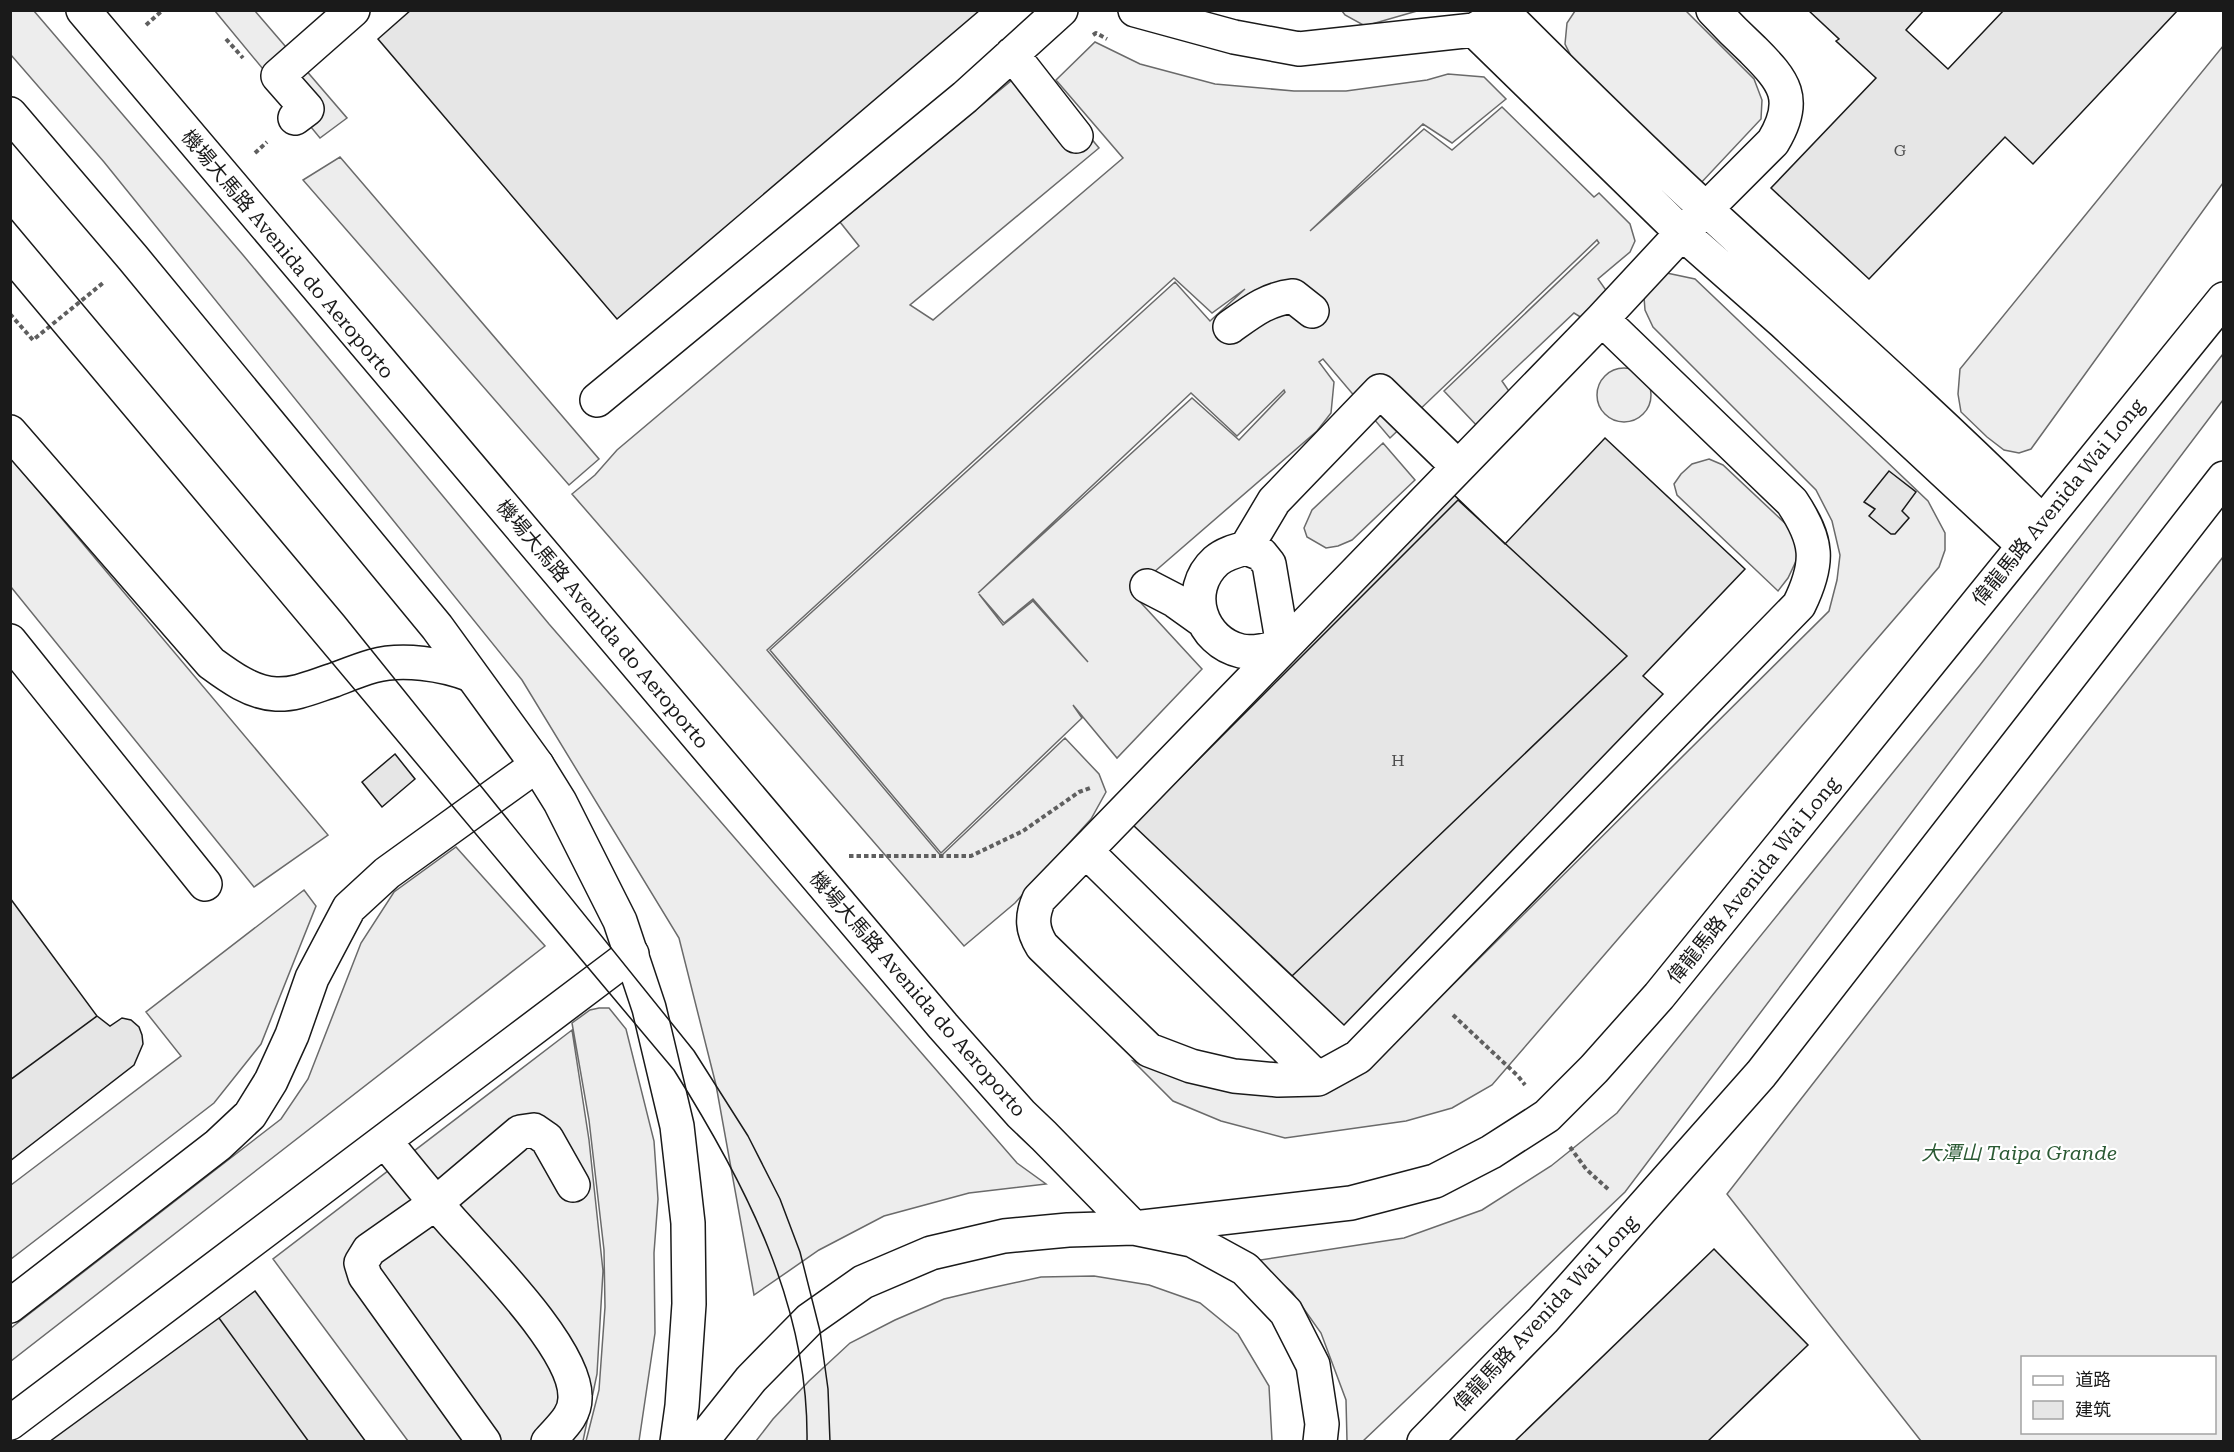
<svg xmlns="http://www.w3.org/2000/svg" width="2234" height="1452" viewBox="0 0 2234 1452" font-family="'Roboto Serif','Noto Sans SC',serif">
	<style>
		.built { fill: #ededed; stroke: #6a6a6a; stroke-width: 1.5; fill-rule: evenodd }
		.building { fill: #e6e6e6; stroke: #1a1a1a; stroke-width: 1.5 }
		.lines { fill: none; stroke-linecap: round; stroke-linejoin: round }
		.minor-casing { stroke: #1a1a1a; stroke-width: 36 }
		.major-casing { stroke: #1a1a1a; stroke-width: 36 }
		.path { stroke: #5f5f5f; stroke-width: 4; stroke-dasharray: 4.5 3; stroke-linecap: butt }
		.minor { stroke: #fff; stroke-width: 33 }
		.major { stroke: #fff; stroke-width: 33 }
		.tram { stroke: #1a1a1a; stroke-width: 1.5 }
		.labels { text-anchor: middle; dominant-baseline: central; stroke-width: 4.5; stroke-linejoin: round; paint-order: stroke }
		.number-label { font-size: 16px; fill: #4d4d4d }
		.street-label { font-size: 20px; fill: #1a1a1a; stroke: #fff }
		.park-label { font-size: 20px; font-style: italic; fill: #2b5a34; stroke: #fff }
	</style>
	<rect width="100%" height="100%" fill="#fff"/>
	<path class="built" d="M10,11H34L243,255L549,624L1017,1163L1046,1184L969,1193L884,1216L819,1250L754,1295L716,1085L679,938L522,680L104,162L11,55Z
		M215,11H255L347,118L320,138Z
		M1342,11H1417L1365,26L1345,15Z
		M1575,11H1686L1754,79L1762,100L1761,119L1699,185L1579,72L1565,44L1567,23Z
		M1095,42L1140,64L1215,84L1294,91H1346L1427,80L1448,74L1484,77L1506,99L1452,143L1423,124L1310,231L1424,129L1452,150L1502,107L1594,197L1599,193L1630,224L1635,241L1630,252L1598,279L1610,296L1587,321L1574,313L1502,381L1515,400L1480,429L1444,391L1599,243L1597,240L1390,438L1323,359L1319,362L1334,382L1331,413L1317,431L1131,592L1202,669L1117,758L1073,705L1082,718L941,853L770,650L1175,282L1210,321L1245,289L1212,313L1174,278L767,650L941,856L1065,738L1099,774L1106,792L1091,819L1015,903L964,946L572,494L595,475L617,450L859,246L840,222L1030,65L1099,148L910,305L933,320L1123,158L1056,80ZM1284,390L1285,392L1239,440L1192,398L978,593L1191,393L1237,436ZM979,594L1004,623L1033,599L1088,662L1033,601L1003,625Z
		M2223,46V183L2031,449L2019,453L2004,450L1987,437L1961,412L1958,394L1960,369Z
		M340,157L599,459L569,485L303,180Z
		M1662,272L1695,279L1928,501L1945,533V550L1939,567L1492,1085L1452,1108L1406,1121L1285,1138L1221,1121L1173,1101L1133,1061L1244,1091L1376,1061L1829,611L1837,580L1840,555L1832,521L1816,490L1653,327L1645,310L1644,297Z
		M2223,354V400L1625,1192L1363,1441H1347L1346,1400L1321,1333L1292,1292L1254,1261L1404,1238L1482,1210L1551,1166L1617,1113L1980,665Z
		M1597 395a27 27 0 1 1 54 0a27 27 0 1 1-54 0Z
		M1383,443L1415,480L1352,540L1338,546L1326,548L1307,537L1304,528L1312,510Z
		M10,457L328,835L254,887L11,587Z
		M1709,459L1723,465L1788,526L1798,547L1797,559L1788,578L1778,591L1677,495L1674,484L1681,474L1692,464Z
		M2223,557V1441H1921L1727,1194ZM2022,1358H2214V1432H2022Z
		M456,847L545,946L11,1361V1328L281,1119L308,1079L361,943L394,892Z
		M304,890L316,906L261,1044L214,1103L11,1259V1185L181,1056L146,1012Z
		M599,1008H609L626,1029L654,1141L658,1199L654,1253L655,1333L639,1441H586L599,1390L605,1307L604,1250L589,1120L572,1023L590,1010Z
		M572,1030L589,1140L603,1271L597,1374L583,1441H408L273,1259Z
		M1094,1276L1149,1285L1200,1303L1238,1334L1269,1386L1272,1441H756L773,1419L809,1381L850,1343L895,1320L944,1299L986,1289L1041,1277Z"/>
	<path class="building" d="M411,10H980L617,319L378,39Z
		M1808,10H1924L1906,30L1948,69L2004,10H2178L2033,164L2005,137L1869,279L1771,188L1876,78L1836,41L1839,39Z
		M1605,438L1745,569L1643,676L1663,694L1344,1025L1133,825L1452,493L1505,544Z
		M1889,471L1916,492L1902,511L1909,518L1895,534H1891L1869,516L1875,509L1864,502Z
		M1458,500L1627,656L1292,976L1133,825Z
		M395,754L415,779L382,807L362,782Z
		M10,898L97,1016L10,1080Z
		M97,1016L110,1026L122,1018L131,1020L139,1027L142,1035L143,1044L134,1065L10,1161V1080Z
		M1714,1249L1808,1345L1707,1442H1514Z
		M255,1291L366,1442H49L219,1318Z
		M219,1318L309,1442H49Z"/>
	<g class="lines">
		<g class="minor-casing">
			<path id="minor" d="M1135,10L1234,37L1299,49L1474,30L1494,19
				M1505,14C1571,80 1638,146 1707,210C1819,313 1934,414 2042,522
				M1474,30L1682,233L1784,323L2023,545
				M1012,54L1076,136
				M295,118L307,109L278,76L353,10
				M1602,319L1792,502C1818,541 1820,562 1799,605L1358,1057L1318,1079L1278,1080L1234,1076L1191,1066L1149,1050L1042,946C1032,930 1031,917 1039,899L1602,319L1682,233L1773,142C1799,99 1784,81 1753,50C1739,37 1726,24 1713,10
				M1230,327C1251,312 1267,299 1293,296L1312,311
				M597,400L965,97L1061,10
				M10,432L211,663C230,677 252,693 276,694C296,695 315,686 334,680C347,675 359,670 373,666C402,658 443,664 471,675
				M1246,548L1274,501L1380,391L1458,467
				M1246,548L1261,554L1269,564L1283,646C1270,649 1255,654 1241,651C1201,642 1183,591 1216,561C1224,554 1235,551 1246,548Z
				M1147,586L1174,600L1202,620
				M10,641L205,884
				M1086,851L1318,1079
				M385,1141C405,1166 425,1191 447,1216C480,1254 575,1347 575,1396C576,1416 560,1428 548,1442
				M10,1306L218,1145L250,1115L271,1081L292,1035L312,978L349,908L387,873L537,765
				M10,1423L632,954
				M484,1442L365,1276L361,1263L369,1250L436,1203L520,1132L534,1130L547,1139L573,1185"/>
		</g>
		<g class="major-casing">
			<path id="major" d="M83,10L943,1026L1021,1114L1044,1136L1134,1228
				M10,114L133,258L437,627L537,765L560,802L620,921L649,1008L677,1126L688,1223L689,1304L682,1406L677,1442
				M1134,1228L1351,1203L1435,1181L1491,1152L1547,1116L1594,1069L1659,996L2224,299
				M701,1442L751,1379L809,1320L863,1282L931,1253L1004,1236L1068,1230L1134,1228L1192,1240L1245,1269L1286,1312L1313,1365L1322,1424L1320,1442
				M1424,1442L1543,1320L1761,1074L2224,478"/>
		</g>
		<path class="path" d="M146,25L163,10
			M1093,35L1096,33L1107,39
			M226,39L243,58
			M255,153L267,142
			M10,314L33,340L103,283
			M849,856H971L1023,831L1079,792L1090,788
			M1453,1015L1518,1076L1525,1085
			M1570,1147L1586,1169L1609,1190"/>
		<use href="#minor" class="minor"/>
		<use href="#major" class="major"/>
		<path class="tram" d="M10,218L344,616L694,1051L748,1136L780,1199L800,1252L820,1331L828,1389L830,1442
			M10,279L674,1070C745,1183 809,1305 807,1442"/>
	</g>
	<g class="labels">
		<g class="number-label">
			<text x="1900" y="150">G</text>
			<text x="1398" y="760">H</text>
		</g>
		<g class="street-label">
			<text transform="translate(288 254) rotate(50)">機場大馬路 Avenida do Aeroporto</text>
			<text transform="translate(2058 502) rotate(-51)">偉龍馬路 Avenida Wai Long</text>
			<text transform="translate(603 624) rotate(50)">機場大馬路 Avenida do Aeroporto</text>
			<text transform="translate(1753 880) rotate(-51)">偉龍馬路 Avenida Wai Long</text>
			<text transform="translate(918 994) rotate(49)">機場大馬路 Avenida do Aeroporto</text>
			<text transform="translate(1545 1313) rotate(-47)">偉龍馬路 Avenida Wai Long</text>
		</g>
		<g class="park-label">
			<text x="2019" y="1153">大潭山 Taipa Grande</text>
		</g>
	</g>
	<rect width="2234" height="1452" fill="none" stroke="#1a1a1a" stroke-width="24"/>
	<rect x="2021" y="1356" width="195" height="78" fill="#ffffff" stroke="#a3a3a3" stroke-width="1.5"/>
	<rect x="2033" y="1376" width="30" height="9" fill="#ffffff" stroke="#a3a3a3" stroke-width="1.5"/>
	<text x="2075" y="1386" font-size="18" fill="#1a1a1a">道路</text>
	<rect x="2033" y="1401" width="30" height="18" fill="#e6e6e6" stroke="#a3a3a3" stroke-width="1.5"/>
	<text x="2075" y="1416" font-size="18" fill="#1a1a1a">建筑</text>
</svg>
